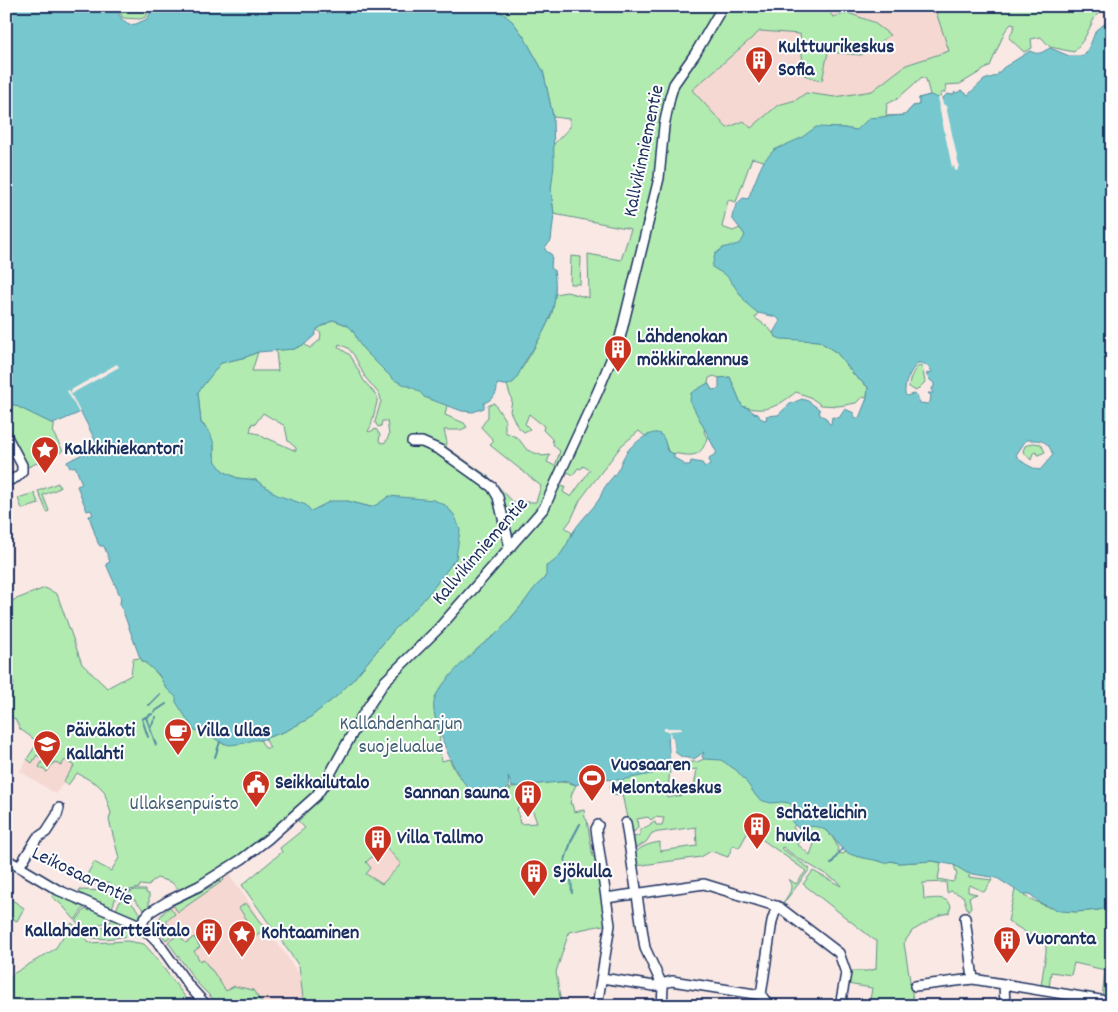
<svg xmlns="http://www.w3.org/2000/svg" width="1118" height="1012" viewBox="0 0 1118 1012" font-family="Dekko,sans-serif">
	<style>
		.built { fill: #f5d8d1 }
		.green { fill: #b1ebb0; stroke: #668d87; fill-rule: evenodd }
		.water { fill: #77c8ce; stroke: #528ba1; fill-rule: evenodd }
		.pier { fill: #f9e8e4 }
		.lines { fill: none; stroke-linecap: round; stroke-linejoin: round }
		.stream { stroke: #528ba1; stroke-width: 2 }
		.minor-casing { stroke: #1b2f5e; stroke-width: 12 }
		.minor { stroke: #fff; stroke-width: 9 }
		.labels { text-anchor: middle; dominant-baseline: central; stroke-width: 4; stroke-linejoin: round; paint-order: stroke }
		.poi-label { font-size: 20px; font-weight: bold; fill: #1b2f5e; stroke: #fff; text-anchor: start }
		.street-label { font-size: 20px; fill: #1b2f5e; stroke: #fff }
		.park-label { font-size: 20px; fill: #405e72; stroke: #fff }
	</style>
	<rect width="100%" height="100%" fill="#f9e8e4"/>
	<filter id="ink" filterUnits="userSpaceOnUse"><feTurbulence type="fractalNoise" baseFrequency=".02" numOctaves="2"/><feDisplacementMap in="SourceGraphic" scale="10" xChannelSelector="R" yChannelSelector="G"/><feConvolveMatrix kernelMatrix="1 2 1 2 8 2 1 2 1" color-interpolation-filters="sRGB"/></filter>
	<g filter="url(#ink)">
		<path class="built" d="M832,6H934L950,51L906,65L872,91L835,97L806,93L797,100L778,105L751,128L744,121L727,128L692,90L760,31L800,33L804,74L822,80L828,52L861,55L873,22L848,13L833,17L829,11Z
			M38,742L74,766L56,794L20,771Z
			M385,846L401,864L382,884L366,874V862Z
			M229,874L299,974L304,1006H220L198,984L158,929L156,922L163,913L173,905L210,887Z"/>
		<path class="green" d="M116,6H150L146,17L140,19L123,18Z
			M484,6H832L829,11L833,17L848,13L873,22L890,35L861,55L828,52L822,81L804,75L800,34L760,31L692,90L727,128L744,121L751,128L778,105L796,100L806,93L835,97L872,91L906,65L949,51L934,6H1102V9L1095,17L1084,39L1074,52L1050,47L1041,37L1031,39L1032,48L1024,52L1009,38L1015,25L1011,24L1005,31L990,66L960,84L945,85L946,89L945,92L940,94L941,97L888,138L844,128H831L770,155L764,161L752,158L736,202L728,200L722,227L733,231L740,228L745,235L743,241L732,248L763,309L758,313L755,318L768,327L776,337L819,341L837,353L855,376L868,387L867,398L862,397L856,403L839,406L821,405L810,397L796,392C778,406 766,414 742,406L730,377L719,378L714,376L709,378L708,383L712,390L704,432L707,438C700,462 688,454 669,453L663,438L656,433L645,436L639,431L622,445L580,500L571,520L565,528L572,533L570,541L543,580L499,632L483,644L447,680L438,726L440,734L439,749L442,761L449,759L457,774L496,796L504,792L509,787L510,790L512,787C532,784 557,778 576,785L572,793L570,804H572L574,812L584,810L585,818L587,820L593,857H598L608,924L569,932L556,972L561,1004L568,1006H517L495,999L492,1006H484L470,1001L467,1006H304L299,966L242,885L282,852L280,848L305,828L298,821L304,816L299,809L249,848L216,872L181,891L171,882L157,878L151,882L149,886L140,885L139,888L126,891L112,888L110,883L87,884L83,882L94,862L111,871L119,858L109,820L111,813L104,791L97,784L77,773L68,785L63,782L74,766L65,760L61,766L54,762L47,772L39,767L43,760L37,755L32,763L27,759L38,742L20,729L15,719L6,713V698L14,684L12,680L6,676V603L45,588L57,594L82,664L107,688L131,675L133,659L140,658L143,662L151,666L175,696L222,743L258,736L265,748H270L265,738L286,731L308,719L338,695L352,681L394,630L419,605L456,558L455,516L445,505L371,507L347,501L311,511L277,496L256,480L237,478L223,471L216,463L214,455V444L204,425L201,423L198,392L213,371L221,363L246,357L258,352L252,371H278L276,350L294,349L304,344L310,348L320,340L321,334L317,329L333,320L347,325H356L447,405L445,415L464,423L467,427L461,430H444L447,442L446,447L489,477L513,502H536L541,486L490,445L494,441L481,427L488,417V406L494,403L505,420V432L518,438L527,450L543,456L550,455L547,462L555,466L560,451L554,446L552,439L543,430L544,426L529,414L525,424L530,429L524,432L517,426L510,411L512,401L507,385C517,382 548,325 552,313C554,307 554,300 555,294L567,292L589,298L588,254L621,260L631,229L554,214L551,190L553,145L570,127V119L553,117L543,71L524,37L513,22ZM922,77L926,79L930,95L919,98V105L913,106L905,115L886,116L887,104L897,99ZM339,344L348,348L354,355L365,377L380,395L381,401L375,422L378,427L381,426L382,421H387L389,435L386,442L382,443L379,441L380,435L376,429L369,432L368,431L371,426L377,402V396L364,381L350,355L338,347ZM263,413L285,426L288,441L296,448V451L267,438L266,439L259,434L250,432L252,423L255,424ZM583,466L590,470L571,497L563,492L565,487L556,485L558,481L561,483L568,472L573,475L578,468L581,469ZM531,806L537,823L520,824L517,808ZM385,846L401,864L382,884L366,874L371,868L366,862Z
			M571,256L581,257L580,284H570Z
			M919,366L922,367L925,382L916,391L909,387C909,380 913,370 919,366Z
			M6,401L54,424V429L52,431L63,451L26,468L6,428Z
			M1033,443L1041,444L1045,452L1038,455L1037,452L1033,453L1031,460L1023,451L1025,446Z
			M58,483L60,488L43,495L49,511L47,512L38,491Z
			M34,493L39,504L22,509L18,498Z
			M668,738L670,770L667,798L693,793L697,769L688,770L681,767L683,762H697L704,759L702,739L811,807L793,827L796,833L801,838L797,844L810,855L814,844L800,833C801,831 802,828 805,826C818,818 839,840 838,852L842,854L847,852L899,863L933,861L941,863L938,879L953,882L957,875L954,865L977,867L968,877L992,880L984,892L970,885L968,888V892L977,894L969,897L971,907L968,911L963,896L951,891L947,893L946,882L923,883L924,899C934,899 946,895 951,906L949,913L940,915L912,931L904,943L913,999L912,1006H869L872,988L847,984L849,971H867L876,969L877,942L803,884L813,871L841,886L839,882L796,857L783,847L781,848L810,869L782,905C786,896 796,890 788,879L796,884L806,871L749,830L739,848L733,845L728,857L711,851L701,857L635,866L634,855C640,846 649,844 660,842V851L697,846L696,827L652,833L646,842L633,850L631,838L640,835V830L650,825L651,823L655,822L656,825H662L664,818L655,817L651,820L648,817L637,819L638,827L635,831L630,833L622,794L613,795C609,789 610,785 613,779Z
			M223,878L224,880L178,912L173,905L210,887Z
			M79,890L113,891L117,894L112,908L81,895Z
			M135,890H146V893L149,894V908L146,912L129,894V892Z
			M1015,890L1025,894L1024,896L1050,908L1076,912L1099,910L1112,906V999L1102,998L1105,970L1074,963L1071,975L1051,972L1049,988L1041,986L1046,952V945L1008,921Z
			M53,891L78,902V905L84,907L75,920L62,905L52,897Z
			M123,897H126L143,916L135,919L116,910L121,898Z
			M8,900H12L24,908L17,921L6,916V902Z
			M246,903L265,929L248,941L245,937L254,930L239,908Z
			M170,907L175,914L166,921L174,934L166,940L158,929L156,923L163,913Z
			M85,909L90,911L92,909L109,916L104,923L84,932L76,921Z
			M113,918L133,926L147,936L145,938C127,932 108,943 90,937V934L108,925Z
			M72,923L90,943L127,941L144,944L153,954L192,1006H6V978L55,949Z
			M185,930L187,934V937L185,934L180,937L186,943L194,937L200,947L194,951L200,961L203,959L211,970H212L226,991L234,986L253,990L262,1003L261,1006H257L256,1002L250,1000L244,1006H220L198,984L168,942Z"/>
		<path class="water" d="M6,6H114L123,21H125L128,25L136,24L147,19L154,6H293L305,10L311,6H490L498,9L513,22L524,37L543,71L545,79L553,117L554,165L551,190L554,214L551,241L545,247V250L552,255L551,268L554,270C560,309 546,328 526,360C522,367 519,374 515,381C506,388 505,384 497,384C498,394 493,399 484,403V408L473,412L462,411L424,397C418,386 401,386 392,378C383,369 373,359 364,350C350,333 360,328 333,320L317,329L315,335L305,344L294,349L258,352L246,357L221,363L198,392L201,423L210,433L214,444V455L216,462L223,471L237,478L256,480L277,495L306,505L311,511L331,501H347L371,507L378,504L389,496L434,500L445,505L455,516L460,530L456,558L435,586L419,605L394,630L352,681L338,695L308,719L286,731L261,740H253L245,743L230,745L222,743L204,732L194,730L176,702V697L166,688L159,675L140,658L120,603L121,598L106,564L110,562L104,546H100L98,543L89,516L93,515L91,510L87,511L77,486L82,484L75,466L70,468L67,462L98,446L81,412L53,424L6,401Z
			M1109,6H1112V906L1099,910L1076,912L1060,911L1040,903L1030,894H1022L997,878L967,873L954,865L933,861L899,863L891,861L885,863C872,858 858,859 846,852C840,848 837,843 833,837C823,825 812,825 798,828L792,822V806L789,803L782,802L771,803L763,801L756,796L745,780L736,770L721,760L704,759L702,757L704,752L694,759L682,757L675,752L673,737L668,738L670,758L656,773L621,780L590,779L576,785L568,781L512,787L508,776L509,787C476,825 449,760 441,735C437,725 431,709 435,698C440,683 471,654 483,644C488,640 494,637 498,632C506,624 514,615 521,606C528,598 534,586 543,580L546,575V566C559,561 566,546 572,534C578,523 591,511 598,501C601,497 602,491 605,487C609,480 615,476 619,468C622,461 624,455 630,448C635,443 652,429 660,434C665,437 666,446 667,451L674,454V458L682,462L684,465H690L691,461L702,463L705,467L710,464L709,458L717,453L690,401L691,393L708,383L712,390L719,389V378L730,377L742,406L748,408L754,413L758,414L760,418L764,420L767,419L766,416L778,415L790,404L802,399L808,401L819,409L820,415L826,418L829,424H831L832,417L839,418L845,409L854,413V416L856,418H859L867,398L868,387L855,376L837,353L819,341L781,339L776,337L773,333L780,321L777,317L758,313L748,305L727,276L712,267L715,254C718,252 722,248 725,247C735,246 741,245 745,235L732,218C733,210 737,203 743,198L748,199L760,169L764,161L774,150L801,138L816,127L844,128L857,130L869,118L905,115L913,106L919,105V98L930,95L942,99L947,94L953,95L955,92L957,93L961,90L968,95L984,80L996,76L1003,68L1030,51C1039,56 1042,52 1050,48L1069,56H1084L1091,43L1096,30L1106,23L1110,14ZM918,363C923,362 931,368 932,372L926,374L930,380L934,383V387L932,388L933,393H928L931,396L930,402L928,404L920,403L917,396L913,394L907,396L905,394C904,383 910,371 918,363ZM1026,440C1041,440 1047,439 1053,455L1040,470C1031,468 1022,463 1016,455Z"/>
		<path class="pier" d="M941,97L943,104L946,106L959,166L958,167V170L955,171L954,166L952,167L939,106H940L938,98Z
			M117,364L119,367L71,394L80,412L79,413L67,391L69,390L71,393V390Z
			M664,728H682V730L670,731L671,737H673L675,752V755L672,753L671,740L672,758L670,762L669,731H664Z"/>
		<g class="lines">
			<path class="stream" d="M149,705L160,694
				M154,712L166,704
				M146,717L156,745
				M150,728L156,717
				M148,737L142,719L152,714
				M215,757L220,742
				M831,864L842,849
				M572,893L571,877L565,860L572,839L580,824"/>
			<g class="minor-casing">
				<path id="minor" d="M6,435L22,465V472L17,477L6,482
					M412,442H422L440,450L492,487L498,497L510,548
					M626,823L645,948L663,987L662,1006
					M6,859L58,890L142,926L157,941L189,986L207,1006
					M19,867L37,838L46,832L57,815L59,808
					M606,898L704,884L779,907L839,953L846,973L840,1006
					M965,918L973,979
					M142,926L144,919L150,912L168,901L199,886L242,859L268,839L316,796L325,783L362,716L385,681L439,628L544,508L598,391L620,338L659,178L664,126L670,97L674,84L695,54L723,6
					M602,978L654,986L672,981L761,995L769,1006
					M1004,984L1005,1006
					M915,986L973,979L1112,1002
					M761,995L772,921L777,906
					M597,1006L610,925L596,829L598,825"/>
			</g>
			<use href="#minor" class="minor"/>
		</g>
	</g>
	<defs>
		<g id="building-pin" transform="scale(1.4375)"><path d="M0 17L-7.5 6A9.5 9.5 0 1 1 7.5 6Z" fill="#c8321e" stroke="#fff"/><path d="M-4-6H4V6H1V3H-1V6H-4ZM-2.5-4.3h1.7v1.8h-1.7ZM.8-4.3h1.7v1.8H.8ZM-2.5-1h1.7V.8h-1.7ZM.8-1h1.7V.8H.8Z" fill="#fff"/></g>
		<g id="sight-pin" transform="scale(1.4375)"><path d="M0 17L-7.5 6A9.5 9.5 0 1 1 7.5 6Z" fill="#c8321e" stroke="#fff"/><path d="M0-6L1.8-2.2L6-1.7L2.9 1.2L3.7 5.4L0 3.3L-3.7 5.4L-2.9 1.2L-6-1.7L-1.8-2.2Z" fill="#fff"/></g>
		<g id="cafe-pin" transform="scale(1.4375)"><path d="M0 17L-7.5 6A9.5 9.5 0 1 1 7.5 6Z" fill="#c8321e" stroke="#fff"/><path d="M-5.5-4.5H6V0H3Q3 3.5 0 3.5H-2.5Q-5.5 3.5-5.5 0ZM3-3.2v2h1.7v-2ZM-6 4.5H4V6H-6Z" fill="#fff"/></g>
		<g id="school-pin" transform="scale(1.4375)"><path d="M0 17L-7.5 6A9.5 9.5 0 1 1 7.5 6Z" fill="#c8321e" stroke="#fff"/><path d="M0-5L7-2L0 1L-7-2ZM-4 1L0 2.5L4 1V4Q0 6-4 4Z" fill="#fff"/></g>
		<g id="stadium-pin" transform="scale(1.4375)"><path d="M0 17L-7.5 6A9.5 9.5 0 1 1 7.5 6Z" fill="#c8321e" stroke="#fff"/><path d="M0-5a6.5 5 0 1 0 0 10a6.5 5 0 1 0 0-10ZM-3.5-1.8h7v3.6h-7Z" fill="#fff"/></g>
		<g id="civic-pin" transform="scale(1.4375)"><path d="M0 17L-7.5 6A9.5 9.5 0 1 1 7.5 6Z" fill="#c8321e" stroke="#fff"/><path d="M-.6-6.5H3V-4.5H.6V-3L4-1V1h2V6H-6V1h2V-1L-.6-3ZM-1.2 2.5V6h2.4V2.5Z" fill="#fff"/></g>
	</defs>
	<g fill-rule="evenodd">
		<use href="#building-pin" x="759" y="60"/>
		<use href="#building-pin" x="618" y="349"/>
		<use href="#sight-pin" x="45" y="450"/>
		<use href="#cafe-pin" x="178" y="732"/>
		<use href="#school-pin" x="47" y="744"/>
		<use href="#stadium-pin" x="592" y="778"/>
		<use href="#civic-pin" x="256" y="784"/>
		<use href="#building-pin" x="528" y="794"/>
		<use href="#building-pin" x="757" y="826"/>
		<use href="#building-pin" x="378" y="839"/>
		<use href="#building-pin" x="534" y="873"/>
		<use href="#building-pin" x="209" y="932"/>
		<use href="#sight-pin" x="242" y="934"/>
		<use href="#building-pin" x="1007" y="940"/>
	</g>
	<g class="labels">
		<g class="poi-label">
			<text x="778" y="48">Kulttuurikeskus<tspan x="778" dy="23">Sofia</tspan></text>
			<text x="637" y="338">Lähdenokan<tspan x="637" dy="23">mökkirakennus</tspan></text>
			<text x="64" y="450">Kalkkihiekantori</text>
			<text x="66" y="732">Päiväkoti<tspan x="66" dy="23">Kallahti</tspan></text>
			<text x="197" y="732">Villa Ullas</text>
			<text x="611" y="766">Vuosaaren<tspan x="611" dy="23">Melontakeskus</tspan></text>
			<text x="275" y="784">Seikkailutalo</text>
			<text x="509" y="794" text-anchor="end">Sannan sauna</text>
			<text x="776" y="814">Schätelichin<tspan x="776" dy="23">huvila</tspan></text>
			<text x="397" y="839">Villa Tallmo</text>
			<text x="553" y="873">Sjökulla</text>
			<text x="190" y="932" text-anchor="end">Kallahden korttelitalo</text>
			<text x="261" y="934">Kohtaaminen</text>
			<text x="1026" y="940">Vuoranta</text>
		</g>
		<g class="street-label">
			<text transform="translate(645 151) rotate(-78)">Kallvikinniementie</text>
			<text transform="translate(481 552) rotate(-49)">Kallvikinniementie</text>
			<text transform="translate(82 877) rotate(26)">Leikosaarentie</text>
		</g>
		<g class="park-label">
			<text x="401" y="725">Kallahdenharjun<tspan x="401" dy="23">suojelualue</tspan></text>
			<text x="184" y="805">Ullaksenpuisto</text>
		</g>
	</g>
	<rect width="1118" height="1012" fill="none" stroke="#fff" stroke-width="25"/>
	<rect x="12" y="12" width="1093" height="987" fill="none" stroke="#1b2f5e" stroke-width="2" filter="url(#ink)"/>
</svg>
